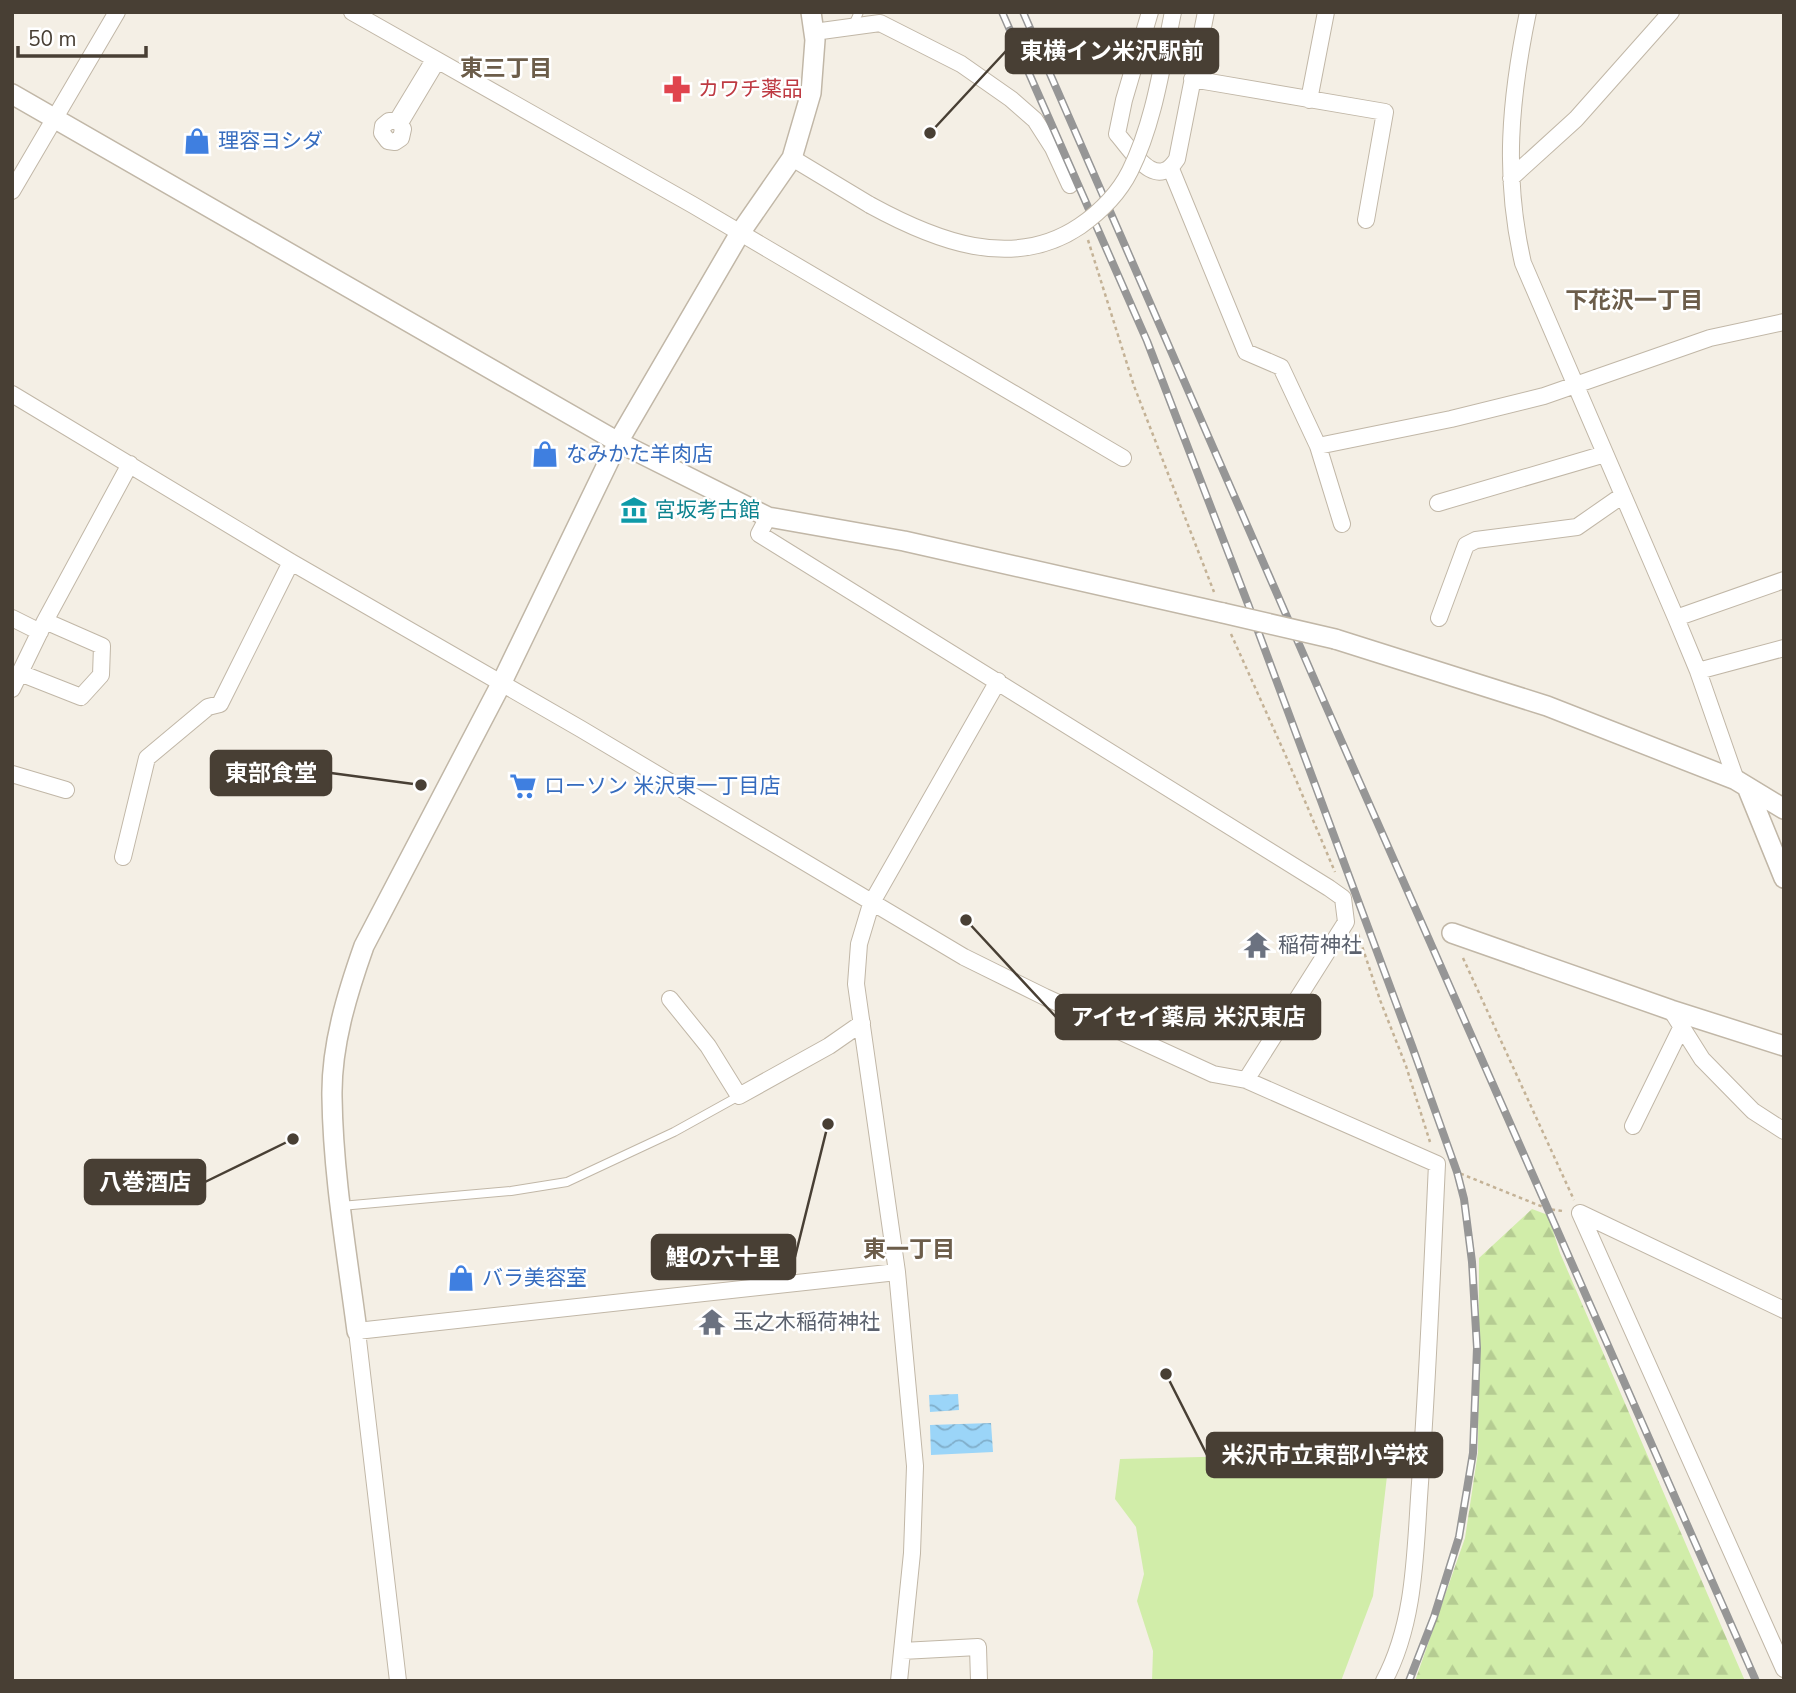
<svg xmlns="http://www.w3.org/2000/svg" width="1796" height="1693" font-family="'Nunito Sans','Noto Sans JP',sans-serif">
<style>
.forest{fill:url(#forest-firs)}
.pitch{fill:#d1eda9}
.water{fill:url(#water-waves)}
.lines{fill:none;stroke-linecap:round;stroke-linejoin:round}
.service-casing{stroke:#c1b7a7;stroke-width:10}
.minor-casing{stroke:#c1b7a7;stroke-width:18}
.tertiary-casing{stroke:#c1b7a7;stroke-width:22}
.path{stroke:#c4b296;stroke-width:2.5;stroke-dasharray:3.5 3.5;stroke-linecap:butt}
.service{stroke:#fff;stroke-width:8}
.minor{stroke:#fff;stroke-width:16}
.tertiary{stroke:#fff;stroke-width:19}
.rail-casing{stroke:#969696;stroke-width:8}
.rail{stroke:#fff;stroke-width:5;stroke-dasharray:16;stroke-linecap:butt}
.minor-bridge-casing{stroke:#c1b7a7;stroke-width:18;stroke-linecap:butt}
.tertiary-bridge-casing{stroke:#c1b7a7;stroke-width:22;stroke-linecap:butt}
.minor-bridge{stroke:#fff;stroke-width:16}
.tertiary-bridge{stroke:#fff;stroke-width:19}
.labels{text-anchor:middle;stroke-width:5;stroke-linejoin:round;paint-order:stroke}
.health-label{font-size:21px;fill:#be3a42;stroke:#fff;text-anchor:start}
.shop-label{font-size:21px;fill:#366cbe;stroke:#fff;text-anchor:start}
.culture-label{font-size:21px;fill:#0d838f;stroke:#fff;text-anchor:start}
.worship-label{font-size:21px;fill:#5b616d;stroke:#fff;text-anchor:start}
.neighbourhood-label{font-size:23px;font-weight:bold;fill:#6c5d4a;stroke:#fff}
.leader{fill:none;stroke:#483f34;stroke-width:2.5}
.callout-dot{fill:#483f34;stroke:#fff;stroke-width:2.5}
.callout{fill:#483f34;stroke:#483f34;stroke-width:2.5}
.callout-label{font-size:23px;text-anchor:middle;font-weight:bold;fill:#fff}
</style>
<defs>
<pattern id="forest-firs" width="22" height="20" patternUnits="userSpaceOnUse" patternTransform="scale(1.75)"><rect width="22" height="20" fill="#d1eda9"/><path d="M5 1l3.5 6h-7zM16 11l3.5 6h-7z" fill="#b5cc92"/></pattern>
<pattern id="water-waves" width="16" height="10" patternUnits="userSpaceOnUse" patternTransform="scale(1.75)"><rect width="16" height="10" fill="#9bd5f8"/><path d="M0 5q4-4 8 0t8 0" fill="none" stroke="#80aeca"/></pattern>
</defs>
<rect width="100%" height="100%" fill="#f4efe5"/>
<!-- forest -->
<path class="forest" d="M1532,1209L1548,1215L1560,1253L1745,1681H1415L1465,1538L1478,1452L1479,1258Z"/>
<!-- pitch -->
<path class="pitch" d="M1366,1453L1389,1459L1373,1596L1341,1681H1152L1153,1651L1137,1601L1144,1574L1136,1527L1115,1499L1120,1459Z"/>
<!-- water -->
<path class="water" d="M958,1394L959,1410L930,1412L929,1395Z
M991,1423L993,1452L931,1455L930,1425Z"/>
<g class="lines">
<defs>
<path id="service" d="M852,27L859,12
M341,1206L511,1191L567,1182L674,1132L739,1096"/>
<path id="minor" d="M352,12L693,205L1123,458
M1150,12L1124,100L1117,134C1133,152 1156,192 1177,159L1206,12
M1528,12C1510,99 1503,176 1523,263L1676,618L1698,671L1736,780
M814,32L880,23L961,64L1011,99L1035,120L1053,148L1070,185
M434,60L397,121H389L383,126L382,133L388,141L395,142L401,138L403,129L400,123L437,61
M1192,79L1385,112L1366,220
M1309,100L1326,12
M792,158L870,205
M1171,169L1246,352L1281,367L1318,446L1451,419L1544,396L1710,338L1784,322
M1511,178L1576,119L1671,12
M12,191L117,12
M12,394L291,562L581,729L964,957L1045,997L1213,1074L1246,1080L1437,1164C1432,1271 1428,1377 1420,1483C1415,1550 1416,1621 1384,1681
M1318,446L1342,524
M1438,503L1605,454
M768,517L759,534L1329,888L1343,898L1346,922L1246,1080
M12,618L40,632
M1439,618L1466,545L1476,540L1577,527L1623,495
M1676,618L1784,580
M1698,671L1784,648
M20,673L81,697L101,675L102,646L45,621
M12,689L45,621L130,464
M12,774L66,790
M123,857L147,758L208,707L220,704L291,562
M670,999L708,1046L739,1096L829,1046L862,1023
M1671,1010L1702,1059L1753,1111L1784,1131
M1633,1126L1682,1026
M1580,1213L1784,1669
M1580,1213L1784,1310
M902,1651L978,1647L979,1681
M398,1681L357,1331L897,1272
M899,1681L912,1553L915,1466L897,1272L856,984L859,944L871,904L998,681"/>
<path id="tertiary" d="M12,94L618,442L768,517L904,541L1223,613
M1335,639L1547,706L1736,780L1784,809
M1747,787L1784,878
M1452,933L1671,1010L1784,1046
M357,1331C347,1254 333,1175 332,1097C331,1046 347,994 364,946L501,684L618,442L740,233L792,158L811,93L815,40L811,12"/>
</defs>
<!-- service casing -->
<use href="#service" class="service-casing"/>
<!-- minor casing -->
<use href="#minor" class="minor-casing"/>
<!-- tertiary casing -->
<use href="#tertiary" class="tertiary-casing"/>
<!-- path -->
<path class="path" d="M1088,240L1134,386L1214,592
M1231,634L1285,754L1335,872
M1358,934L1380,1000L1406,1066L1430,1142
M1463,958L1574,1200
M1454,1171L1548,1209L1563,1211"/>
<!-- service -->
<use href="#service" class="service"/>
<!-- minor -->
<use href="#minor" class="minor"/>
<!-- tertiary -->
<use href="#tertiary" class="tertiary"/>
<defs>
<path id="rail" d="M1002,12L1147,341L1248,604L1412,1046L1457,1172L1464,1199L1472,1262L1477,1348L1473,1453L1459,1537L1434,1617L1409,1681
M1023,12L1322,697L1756,1681"/>
</defs>
<!-- rail casing -->
<use href="#rail" class="rail-casing"/>
<!-- rail -->
<use href="#rail" class="rail"/>
<defs>
<path id="minor-bridge" d="M870,205C934,240 1012,272 1080,226C1100,212 1119,193 1130,171C1154,123 1162,65 1173,12"/>
<path id="tertiary-bridge" d="M1223,613L1335,639"/>
</defs>
<!-- minor-bridge casing -->
<use href="#minor-bridge" class="minor-bridge-casing"/>
<!-- tertiary-bridge casing -->
<use href="#tertiary-bridge" class="tertiary-bridge-casing"/>
<!-- minor-bridge -->
<use href="#minor-bridge" class="minor-bridge"/>
<!-- tertiary-bridge -->
<use href="#tertiary-bridge" class="tertiary-bridge"/>
</g>
<!-- icons -->
<defs>
<symbol id="pharmacy-bare" viewBox="-9 -9 18 18"><path d="M-2-6h4v4h4v4h-4v4h-4v-4h-4v-4h4Z" fill="#e0444e" stroke="#fff" stroke-width="2.5" paint-order="stroke"/></symbol>
<symbol id="shop-bare" viewBox="-9 -9 18 18"><path d="M-5-2.5h2.3a2.7 3.5 0 0 1 5.4 0H5L5.5 6h-11ZM-1.5-2.5h3a1.5 2.3 0 0 0-3 0Z" fill="#3f7fe0" stroke="#fff" stroke-width="2.5" paint-order="stroke"/></symbol>
<symbol id="museum-bare" viewBox="-9 -9 18 18"><path d="M0-6L6-3V-2H-6V-3ZM-5-1h2V3h-2ZM-1-1h2V3h-2ZM3-1h2V3H3ZM-6 4H6V6H-6Z" fill="#0f9aa8" stroke="#fff" stroke-width="2.5" paint-order="stroke"/></symbol>
<symbol id="supermarket-bare" viewBox="-9 -9 18 18"><path d="M-6-5.5h2.5l.6 2H6L4.5 2H-2.5L-4.4-4H-6ZM-1.5 3.2a1.3 1.3 0 1 0 .1 0ZM3 3.2a1.3 1.3 0 1 0 .1 0Z" fill="#3f7fe0" stroke="#fff" stroke-width="2.5" paint-order="stroke"/></symbol>
<symbol id="temple-bare" viewBox="-9 -9 18 18"><path d="M0-6L5-2H3V0L6.5 2.5H4V6H1.5V3h-3V6H-4V2.5H-6.5L-3 0V-2H-5Z" fill="#6b7280" stroke="#fff" stroke-width="2.5" paint-order="stroke"/></symbol>
</defs>
<g fill-rule="evenodd">
<use href="#pharmacy-bare" x="658" y="70" width="38" height="38"/>
<use href="#shop-bare" x="178" y="122" width="38" height="38"/>
<use href="#shop-bare" x="526" y="435" width="38" height="38"/>
<use href="#museum-bare" x="615" y="491" width="38" height="38"/>
<use href="#supermarket-bare" x="504" y="767" width="38" height="38"/>
<use href="#temple-bare" x="1238" y="926" width="38" height="38"/>
<use href="#shop-bare" x="442" y="1259" width="38" height="38"/>
<use href="#temple-bare" x="693" y="1303" width="38" height="38"/>
</g>
<g class="labels">
<!-- health labels -->
<g class="health-label">
<text x="698" y="96">カワチ薬品</text>
</g>
<!-- shop labels -->
<g class="shop-label">
<text x="218" y="148">理容ヨシダ</text>
<text x="566" y="461">なみかた羊肉店</text>
<text x="544" y="793">ローソン 米沢東一丁目店</text>
<text x="482" y="1285">バラ美容室</text>
</g>
<!-- culture labels -->
<g class="culture-label">
<text x="655" y="517">宮坂考古館</text>
</g>
<!-- worship labels -->
<g class="worship-label">
<text x="1278" y="952">稲荷神社</text>
<text x="733" y="1329">玉之木稲荷神社</text>
</g>
<!-- neighbourhood labels -->
<g class="neighbourhood-label">
<text x="506" y="76">東三丁目</text>
<text x="1634" y="308">下花沢一丁目</text>
<text x="909" y="1257">東一丁目</text>
</g>
</g>
<!-- callouts -->
<path class="leader" d="M930 133L1006 51M421 785L331 773M966 920L1056 1017M293 1139L205 1182M828 1124L795 1257M1166 1374L1207 1455"/>
<g class="callout-dot">
<circle cx="930" cy="133" r="7"/>
<circle cx="421" cy="785" r="7"/>
<circle cx="966" cy="920" r="7"/>
<circle cx="293" cy="1139" r="7"/>
<circle cx="828" cy="1124" r="7"/>
<circle cx="1166" cy="1374" r="7"/>
</g>
<g class="callout">
<rect x="1006" y="29" width="212" height="44" rx="7"/>
<rect x="211" y="751" width="120" height="44" rx="7"/>
<rect x="1056" y="995" width="264" height="44" rx="7"/>
<rect x="85" y="1160" width="120" height="44" rx="7"/>
<rect x="652" y="1235" width="143" height="44" rx="7"/>
<rect x="1207" y="1433" width="235" height="44" rx="7"/>
</g>
<g class="callout-label">
<text x="1112" y="59">東横イン米沢駅前</text>
<text x="271" y="781">東部食堂</text>
<text x="1188" y="1025">アイセイ薬局 米沢東店</text>
<text x="145" y="1190">八巻酒店</text>
<text x="723" y="1265">鯉の六十里</text>
<text x="1325" y="1463">米沢市立東部小学校</text>
</g>
<!-- border -->
<rect width="1796" height="1693" fill="none" stroke="#483f34" stroke-width="28"/>
<!-- scale -->
<path d="M18 46v10h128v-10" fill="none" stroke="#483f34" stroke-width="3.5"/>
<text x="28" y="46" font-size="21" fill="#483f34" stroke="#ffffff" stroke-width="5" paint-order="stroke">50 m</text>
</svg>
